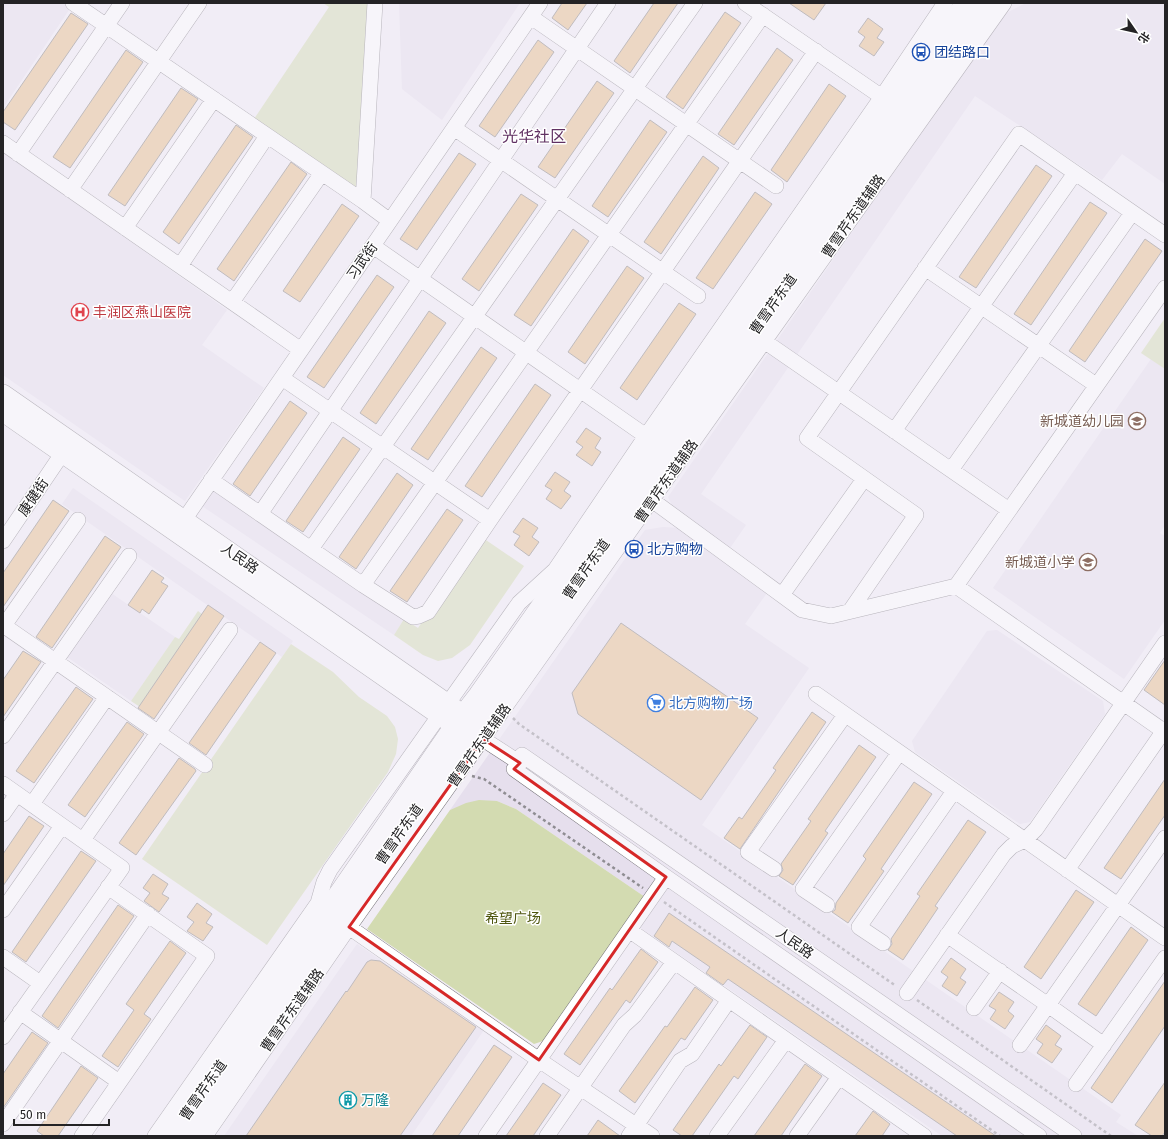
<svg xmlns="http://www.w3.org/2000/svg" width="1168" height="1139" font-family="'Fira Sans','Noto Sans SC',sans-serif">
<style>
.built{fill:#e6dfed}
.green{fill:#d3dbb1}
.building{fill:#e7bd88;stroke:#847f7a}
.lines{fill:none;stroke-linecap:round;stroke-linejoin:round}
.minor-casing{stroke:#747177;stroke-width:16}
.major-casing{stroke:#747177;stroke-width:20}
.path{stroke:#8f8d92;stroke-width:2.5;stroke-dasharray:3 3;stroke-linecap:butt}
.minor{stroke:#fff;stroke-width:15}
.major{stroke:#fff;stroke-width:19}
.marked{fill:none;stroke:#d62828;stroke-width:3;stroke-linejoin:round}
.labels{text-anchor:middle;stroke-width:3;stroke-linejoin:round;paint-order:stroke}
.transit-label{font-size:14px;fill:#164399;stroke:#fff;text-anchor:start}
.street-label{font-size:14px;fill:#242325;stroke:#fff}
.health-label{font-size:14px;fill:#be3a42;stroke:#fff;text-anchor:start}
.education-label{font-size:14px;fill:#785e54;stroke:#fff;text-anchor:end}
.shop-label{font-size:14px;fill:#366cbe;stroke:#fff;text-anchor:start}
.park-label{font-size:14px;fill:#4e560f;stroke:#fff}
.culture-label{font-size:14px;fill:#0d838f;stroke:#fff;text-anchor:start}
.quarter-label{font-size:16px;fill:#603062;stroke:#fff}
</style>
<rect width="100%" height="100%" fill="#f1edf5"/>
<!-- built -->
<path class="built" d="M3,3H66L71,7L3,108Z
M399,3H520L442,120L402,89Z
M1026,3H1165V184L1122,154L1102,180L975,96L701,494L746,525L730,548L675,511L668,497L1004,14Z
M3,151L227,310L202,345L264,388L185,501L3,375Z
M1151,359L1165,369V525L1160,533L1165,536V620L1124,679L993,588Z
M216,485L418,628L404,619L394,635L202,506Z
M73,488L293,641L282,657L62,504Z
M663,527L679,528L769,590L745,624L809,668L702,825L1121,1115L1116,1122L1138,1136H942L638,926L645,897L516,809L497,801L450,810L645,530Z
M111,593L175,637L131,701L67,657Z
M997,630L1103,701L1105,714L1030,822L1020,824L915,752L912,741L987,631Z
M357,944L484,1030L411,1136H224Z"/>
<!-- green -->
<path class="green" d="M323,3H378L368,200L254,119L329,7Z
M1165,318V369L1141,353Z
M480,536L524,566L470,645L452,658L438,661L423,655L394,635L404,619L418,628Z
M198,611L203,615L140,707L131,701L175,637L179,639Z
M291,644L333,672L359,697L387,716L395,727L398,739L396,754L388,772L267,945L142,859Z
M479,800L497,801L516,809L645,897L546,1040L534,1044L367,929L450,810L466,803Z"/>
<!-- building -->
<path class="building" d="M562,3H587L568,30L552,18Z
M654,3H678L630,73L614,61Z
M789,3H826L814,20Z
M725,12L741,23L683,109L666,97Z
M71,13L88,24L15,130L3,122V112Z
M868,18L883,29L877,38L884,42L874,56L859,46L865,37L858,32Z
M538,40L554,52L495,137L479,126Z
M777,48L793,60L734,145L718,134Z
M126,50L143,62L70,168L53,157Z
M597,81L614,93L555,178L538,167Z
M829,84L846,96L787,182L771,170Z
M181,88L198,99L125,206L108,195Z
M650,120L667,132L608,217L592,206Z
M236,125L253,137L179,244L163,232Z
M459,153L476,164L417,250L400,239Z
M703,156L719,168L661,254L644,242Z
M291,162L307,174L234,281L217,269Z
M1036,165L1052,176L976,288L959,277Z
M755,192L772,204L713,289L696,278Z
M521,194L538,205L479,291L462,279Z
M1090,202L1107,213L1031,325L1014,314Z
M342,204L359,216L300,302L283,291Z
M573,229L589,241L531,326L514,315Z
M1145,239L1162,251L1085,362L1069,351Z
M627,266L644,278L585,364L568,352Z
M377,275L394,287L324,388L307,377Z
M679,303L696,314L637,400L620,388Z
M429,311L446,323L376,424L360,413Z
M481,347L497,358L428,460L411,449Z
M535,384L551,395L482,497L465,486Z
M290,401L307,413L250,496L233,484Z
M586,428L601,438L595,448L601,452L592,466L576,455L583,447L576,442Z
M343,437L360,449L303,532L286,521Z
M555,472L570,482L564,491L571,496L561,509L546,499L552,490L545,486Z
M397,473L413,485L356,569L339,557Z
M53,500L69,511L3,607V573Z
M447,509L463,520L407,602L390,591Z
M523,518L538,528L532,537L539,542L529,556L514,545L520,536L513,532Z
M105,536L121,547L52,648L36,637Z
M152,570L164,578L161,582L168,586L149,614L142,609L140,613L128,605Z
M208,605L224,616L154,719L138,708Z
M621,623L758,718L701,800L578,714L572,693Z
M260,642L276,653L206,755L189,743Z
M23,651L41,662L3,717V680Z
M1165,660V705L1144,690Z
M76,687L93,699L34,783L16,771Z
M812,712L826,722L740,849L724,838L739,817L742,819L776,770L773,768Z
M127,722L144,734L85,817L68,805Z
M859,745L876,757L825,831L828,833L793,885L779,876L783,870L781,864L811,821L808,819Z
M179,758L195,769L196,771L136,855L119,843Z
M1165,779V815L1121,879L1104,868Z
M914,782L932,794L881,869L884,871L848,923L832,912L835,910L836,903L866,859L863,856Z
M29,816L44,826L3,886V854Z
M968,820L986,832L935,906L938,908L903,960L888,950L892,944L891,939L920,896L917,894Z
M81,851L96,861L26,962L12,952Z
M153,874L168,884L162,894L169,898L159,912L144,901L150,893L143,888Z
M1076,890L1094,902L1041,979L1024,967Z
M197,903L212,914L206,923L213,927L203,941L187,931L194,922L187,917Z
M118,905L134,916L58,1028L42,1016Z
M669,913L996,1136H957L728,979L723,985L706,973L710,967L672,941L669,947L654,936Z
M1131,927L1148,940L1096,1016L1078,1004Z
M170,941L186,953L144,1014L151,1019L118,1067L102,1056L134,1010L126,1004Z
M641,949L658,962L630,1003L626,1000L580,1065L564,1054L610,988L612,990Z
M951,958L966,969L960,978L966,982L957,996L942,986L948,977L941,972Z
M371,960L380,961L476,1027L400,1136H246L346,991L347,992L367,962Z
M1165,981V1026L1112,1103L1091,1088Z
M695,987L713,1000L685,1040L681,1038L635,1103L619,1091L665,1026L667,1027Z
M999,992L1014,1002L1008,1011L1014,1016L1005,1029L990,1019L996,1010L989,1006Z
M750,1025L767,1037L738,1079L734,1076L692,1136H682L673,1130L719,1064L721,1066Z
M1046,1025L1061,1036L1055,1045L1062,1049L1052,1063L1037,1053L1043,1044L1036,1039Z
M32,1032L48,1043L3,1108V1074Z
M494,1045L512,1057L458,1136H432Z
M805,1064L822,1076L781,1136H754Z
M81,1066L98,1078L58,1136H44L37,1131Z
M1165,1082V1132L1162,1136H1152L1135,1125Z
M543,1083L561,1095L533,1136H506Z
M873,1111L890,1124L882,1136H855Z
M598,1120L620,1136H587Z"/>
<g class="lines">
<defs>
<path id="minor" d="M73,3L363,201L390,221
M745,3L882,97
M531,17L776,186
M454,128L698,296
M3,143L301,350
M18,154L122,3
M70,190L199,3
M363,201L375,3
M125,228L214,99
M373,246L646,436
M180,266L267,136
M925,268L1096,385
M232,302L322,173
M764,341L1009,510
M282,378L490,520
M894,431L1075,173
M951,470L1132,213
M211,480L363,585L413,617L419,616L428,612L490,520L816,51
M645,495L802,610L831,616L956,586L1165,288
M260,514L608,3
M184,520L540,3
M3,541L62,454
M311,549L695,3
M363,585L763,15
M956,586L1165,732
M782,595L864,479
M850,611L916,515L807,438L1019,134L1165,235
M3,625L205,765
M3,627L78,520
M816,694L1165,938
M3,736L129,556
M483,739L520,763
M3,784L122,868L3,1037
M32,804L107,697
M3,814L17,794
M83,840L230,630
M774,869L748,852L845,715
M1067,870L1165,729
M827,905L803,889L899,753
M3,910L62,826
M349,927L539,1060L652,1136
M629,930L924,1136
M947,935L1048,1005L1104,1045
M883,943L859,927L954,791
M3,957L40,983
M907,993L1004,854L1012,846L1025,840L1036,829L1165,643
M974,1008L1000,971
M20,1012L119,1082
M1020,1045L1165,838
M1076,1084L1165,958
M3,1124L148,914
M82,1136L207,956L108,887
M155,1136L318,903L324,882L330,870L519,603L555,570L646,436L879,101L945,3
M205,1136L349,927L1004,3
M486,1136L666,877
M547,1136L624,1025L635,1015L674,962
M629,1136L680,1061L692,1054L729,1000
M717,1136L786,1040
M797,1136L839,1077
M1039,1136L666,877L514,769L520,763L522,755L1074,1136"/>
<path id="major" d="M3,394L474,722
M3,412L465,733
M171,1136L454,726L478,695L965,3
M188,1136L468,735L611,533L985,3"/>
</defs>
<!-- minor casing -->
<use href="#minor" class="minor-casing"/>
<!-- major casing -->
<use href="#major" class="major-casing"/>
<!-- path -->
<path class="path" d="M513,718L519,724L896,986
M472,776L484,779L643,888
M664,902L1000,1136
M917,1000L1111,1136"/>
<!-- minor -->
<use href="#minor" class="minor"/>
<!-- major -->
<use href="#major" class="major"/>
</g>
<!-- marked area -->
<path d="M0 0H1168V1139H0ZM483,739L520,763L514,769L666,877L539,1060L349,927Z" fill="#f1edf5" fill-opacity=".55" fill-rule="evenodd"/>
<path class="marked" d="M483,739L520,763L514,769L666,877L539,1060L349,927Z"/>
<!-- icons -->
<defs>
<symbol id="bus-ring" viewBox="-11 -11 22 22"><circle r="9.5" fill="#fff" stroke="#1a4fb4" stroke-width="1.5"/><path d="M-5-6H5V4H4V6H2V4H-2V6H-4V4H-5ZM-3.5-4V0h7V-4ZM-3.5 1.2v1.5H-2V1.2ZM2 1.2v1.5H3.5V1.2Z" fill="#1a4fb4"/></symbol>
<symbol id="hospital-ring" viewBox="-11 -11 22 22"><circle r="9.5" fill="#fff" stroke="#e0444e" stroke-width="1.5"/><path d="M-5-5h3v3.5h4V-5h3V5h-3V1.5h-4V5h-3Z" fill="#e0444e"/></symbol>
<symbol id="school-ring" viewBox="-11 -11 22 22"><circle r="9.5" fill="#fff" stroke="#8d6e63" stroke-width="1.5"/><path d="M0-5L7-2L0 1L-7-2ZM-4 1L0 2.5L4 1V4Q0 6-4 4Z" fill="#8d6e63"/></symbol>
<symbol id="supermarket-ring" viewBox="-11 -11 22 22"><circle r="9.5" fill="#fff" stroke="#3f7fe0" stroke-width="1.5"/><path d="M-6-5.5h2.5l.6 2H6L4.5 2H-2.5L-4.4-4H-6ZM-1.5 3.2a1.3 1.3 0 1 0 .1 0ZM3 3.2a1.3 1.3 0 1 0 .1 0Z" fill="#3f7fe0"/></symbol>
<symbol id="building-ring" viewBox="-11 -11 22 22"><circle r="9.5" fill="#fff" stroke="#0f9aa8" stroke-width="1.5"/><path d="M-4-6H4V6H1V3H-1V6H-4ZM-2.5-4.3h1.7v1.8h-1.7ZM.8-4.3h1.7v1.8H.8ZM-2.5-1h1.7V.8h-1.7ZM.8-1h1.7V.8H.8Z" fill="#0f9aa8"/></symbol>
</defs>
<g fill-rule="evenodd">
<use href="#bus-ring" x="911" y="42" width="20" height="20"/>
<use href="#hospital-ring" x="70" y="302" width="20" height="20"/>
<use href="#school-ring" x="1127" y="411" width="20" height="20"/>
<use href="#bus-ring" x="624" y="539" width="20" height="20"/>
<use href="#school-ring" x="1078" y="552" width="20" height="20"/>
<use href="#supermarket-ring" x="646" y="693" width="20" height="20"/>
<use href="#building-ring" x="338" y="1090" width="20" height="20"/>
</g>
<g class="labels">
<!-- transit labels -->
<g class="transit-label">
<text x="934" y="57">团结路口</text>
<text x="647" y="554">北方购物</text>
</g>
<!-- street labels -->
<g class="street-label">
<text transform="translate(853 216) rotate(-55)" y="5">曹雪芹东道辅路</text>
<text transform="translate(362 261) rotate(-55)" y="5">习武街</text>
<text transform="translate(773 304) rotate(-55)" y="5">曹雪芹东道</text>
<text transform="translate(666 481) rotate(-55)" y="5">曹雪芹东道辅路</text>
<text transform="translate(33 497) rotate(-56)" y="5">康健街</text>
<text transform="translate(240 558) rotate(35)" y="5">人民路</text>
<text transform="translate(586 569) rotate(-55)" y="5">曹雪芹东道</text>
<text transform="translate(479 745) rotate(-55)" y="5">曹雪芹东道辅路</text>
<text transform="translate(399 834) rotate(-55)" y="5">曹雪芹东道</text>
<text transform="translate(795 943) rotate(35)" y="5">人民路</text>
<text transform="translate(292 1010) rotate(-55)" y="5">曹雪芹东道辅路</text>
<text transform="translate(203 1090) rotate(-55)" y="5">曹雪芹东道</text>
</g>
<!-- health labels -->
<g class="health-label">
<text x="93" y="317">丰润区燕山医院</text>
</g>
<!-- education labels -->
<g class="education-label">
<text x="1124" y="426">新城道幼儿园</text>
<text x="1075" y="567">新城道小学</text>
</g>
<!-- shop labels -->
<g class="shop-label">
<text x="669" y="708">北方购物广场</text>
</g>
<!-- park labels -->
<g class="park-label">
<text x="513" y="923">希望广场</text>
</g>
<!-- culture labels -->
<g class="culture-label">
<text x="361" y="1105">万隆</text>
</g>
<!-- quarter labels -->
<g class="quarter-label">
<text x="534" y="142">光华社区</text>
</g>
</g>
<!-- border -->
<rect width="1168" height="1139" fill="none" stroke="#242325" stroke-width="8"/>
<!-- north arrow -->
<g transform="translate(1136 32) rotate(124)" stroke="#ffffff" stroke-width="3" paint-order="stroke">
<path d="M0-3L7 15L0 10L-7 15Z" fill="#242325"/>
<text y="-6" font-size="11" font-weight="bold" text-anchor="middle" fill="#242325">北</text>
</g>
<!-- scale -->
<path d="M14 1119v6h95v-6" fill="none" stroke="#242325" stroke-width="2"/>
<text x="20" y="1119" font-size="12" fill="#242325" stroke="#ffffff" stroke-width="3" paint-order="stroke">50 m</text>
</svg>
